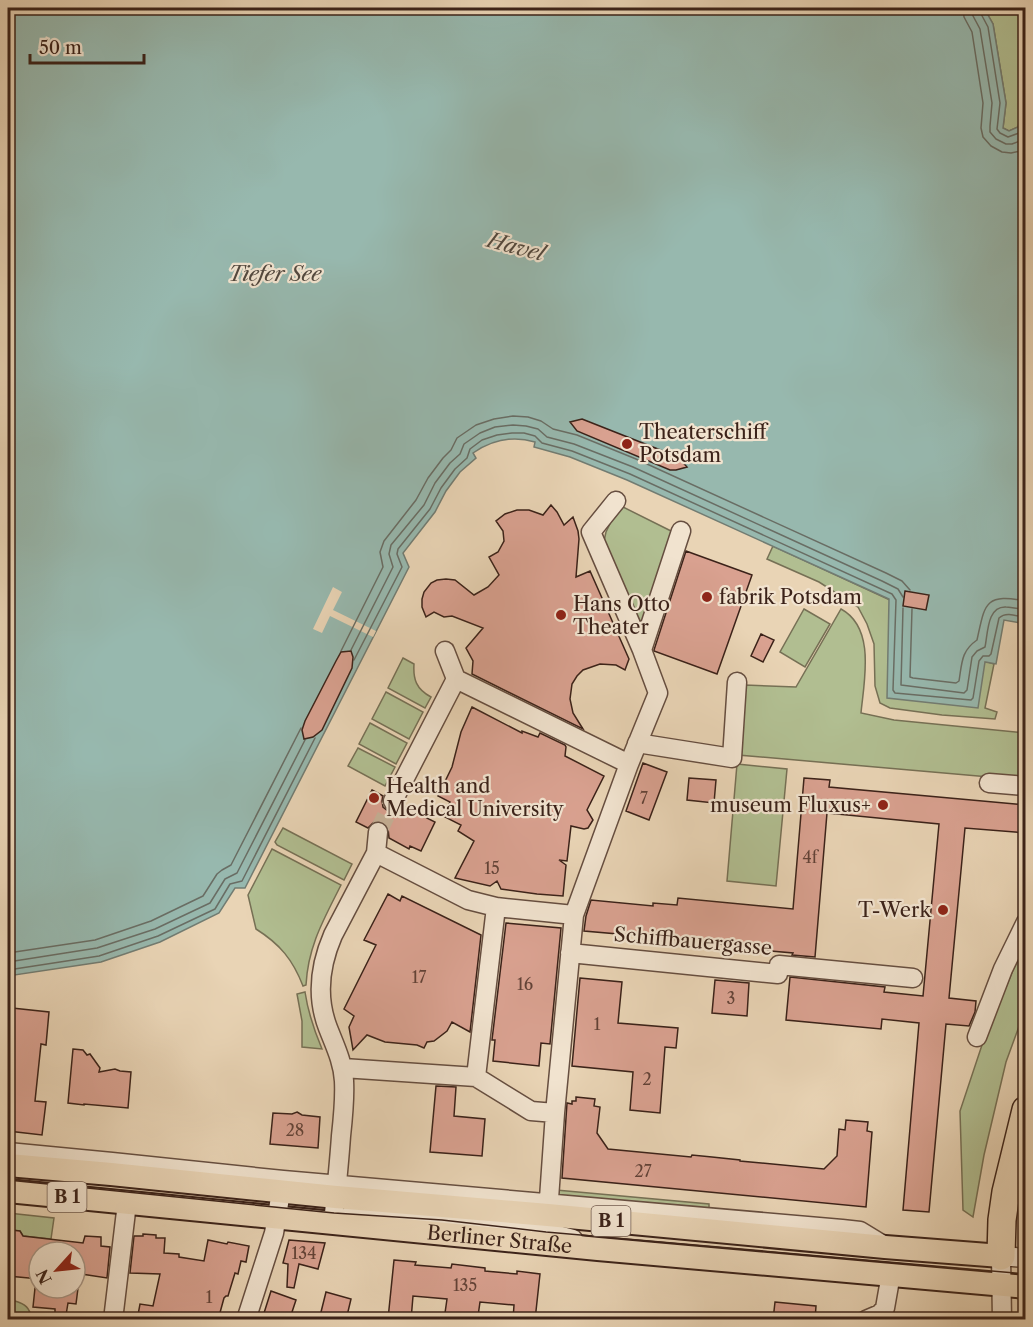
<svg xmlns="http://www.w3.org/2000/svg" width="1033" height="1327" font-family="'Libre Caslon Text',serif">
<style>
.green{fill:#b1be91;stroke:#767055;stroke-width:1.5}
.water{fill:#97b8ae;stroke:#727c72;stroke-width:1.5}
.pier{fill:#e9d4b5}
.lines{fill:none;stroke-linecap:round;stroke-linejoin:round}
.shore{stroke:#696d64;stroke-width:1.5}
.building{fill:#d9a190;stroke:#3b2219;stroke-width:1.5}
.minor-tunnel{stroke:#c6b096;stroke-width:18;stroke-dasharray:18 9;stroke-linecap:butt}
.minor-casing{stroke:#664e40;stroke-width:21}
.major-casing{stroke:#3b2219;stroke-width:26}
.highway-casing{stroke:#3b2219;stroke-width:30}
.minor{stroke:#f1e3cf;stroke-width:18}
.major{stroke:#e9d4b5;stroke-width:22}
.highway{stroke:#e9d4b5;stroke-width:27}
.tram{stroke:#3b2219;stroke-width:1.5}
.poi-dot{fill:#8f2418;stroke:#f1e3cf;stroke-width:2}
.labels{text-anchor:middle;stroke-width:4.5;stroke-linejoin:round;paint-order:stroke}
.number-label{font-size:16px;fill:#624237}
.shield{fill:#f1e3cf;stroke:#725c50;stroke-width:1.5}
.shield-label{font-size:18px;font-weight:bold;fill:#3b2219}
.poi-label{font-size:20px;fill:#3b2219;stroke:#f1e3cf;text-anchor:start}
.street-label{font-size:20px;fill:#3b2219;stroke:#f1e3cf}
.water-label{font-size:21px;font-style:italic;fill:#52483e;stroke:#f1e3cf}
</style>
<rect width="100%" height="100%" fill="#e9d4b5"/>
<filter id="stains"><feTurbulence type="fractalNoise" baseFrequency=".00333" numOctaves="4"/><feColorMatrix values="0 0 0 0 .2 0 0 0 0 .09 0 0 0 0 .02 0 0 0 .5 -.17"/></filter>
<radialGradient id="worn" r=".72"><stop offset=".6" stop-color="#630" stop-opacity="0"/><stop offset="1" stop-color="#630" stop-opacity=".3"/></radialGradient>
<!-- green -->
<path class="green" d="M984,8H1025V63L1021,89L1025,95V106L1023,107L1018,127L1009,131L1003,128L1006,103L993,24Z
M619,505L673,532L639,632L604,541L606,532Z
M773,546L890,600L985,661L994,664L985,708L997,712L995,719L942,715L890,708L880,703L875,686L874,644L867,624L858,607L819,582L767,559Z
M804,609L830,624L805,667L780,652Z
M841,609C876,628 864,681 861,713L894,720L1025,733V780L738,755L745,685L796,687Z
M403,658L414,664C413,679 416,689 431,697L425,708L388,688Z
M386,692L423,712L409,739L372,719Z
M370,723L407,743L396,764L359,744Z
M358,748L395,767L385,786L348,766Z
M737,764L787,769L776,886L727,881Z
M283,828L352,864L344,880L277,845L275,842Z
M272,849L341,885C324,919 308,946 306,985L303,986C293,960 280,944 256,929L248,895Z
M1025,941V1010L1006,1062L984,1155L973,1217L963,1210L960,1111L982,1045Z
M305,992C308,1012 314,1030 322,1049L302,1047V1021L297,994Z
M556,1190L709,1204V1211L555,1199Z
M8,1213L54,1218L51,1239L23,1236L20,1231L11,1230L8,1234Z
M15,1301C26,1304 29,1308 32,1318L29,1319H8V1302Z"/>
<!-- water -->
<path class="water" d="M8,8H984L993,24L1006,103L1003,128L1009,131L1018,127L1025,128L1026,624L1004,620L996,664L985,662L978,708L887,698L889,599L627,480L570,457L534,447L535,442C512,435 492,440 473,453L476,458L460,472L446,491L435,512L403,553L409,567L245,888H235L219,913L160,942L101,962L8,976Z"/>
<!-- pier -->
<path class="pier" d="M333,587L342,592L333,610L376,631L373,637L330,616L322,633L313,629Z"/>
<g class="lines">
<!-- shore -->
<path class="shore" d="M963,8L964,17L972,32L983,103L981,128L983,137L991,146L1002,152L1011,153L1026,150
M972,8V14L980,29L992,103L990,126V132L996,139L1006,144H1012L1020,141H1026
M979,8L980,12L988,27L1000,103L997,129L1000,133L1008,137L1019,133H1026
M903,608L901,685L964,693L967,690L972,657L977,651L985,647C988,633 987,606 1006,607C1012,607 1019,609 1026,610
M912,609L910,677L913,678L956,683L959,681C962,663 961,651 977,640C985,604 984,593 1026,601
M351,650L393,567L389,554L391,545L424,505L435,483L450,463L460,454L464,444L480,433L495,427L513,425L526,426L538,429L547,437L574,444L633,467L882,581L898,589L903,597
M341,651L383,567L380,552L384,541L416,500L428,478L443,458L451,450L457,438L476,425L494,419L513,416L528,417L541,421L553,429L577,435L636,459L886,573L902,581L910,590
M354,660L402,567L397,554L398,549L430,509L441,488L455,469L467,458L470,449L482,440L497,435L512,433H524L535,436L542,443L572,451L630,474L892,594L896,600L893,690L895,693L971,700L973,698L979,661L983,656H989L991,654L999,618C1006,611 1017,616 1026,618
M8,953L95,940L151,921L203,896L217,874L222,870L231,865L301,728
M8,962L97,948L155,929L210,903L225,879L237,873L305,740
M8,970L99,956L158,936L215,909L230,884L242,881L315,738"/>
</g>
<!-- building -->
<path class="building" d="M582,419L678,457L687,467L676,470H670L577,431L570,422Z
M551,505L557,512L564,525L573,517L578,531L579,539L576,577L590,571L629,659L625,670L616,665L600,664L583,670L577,676L572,684L570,699L573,713L583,729L472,674L473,661L466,648L483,628L452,616L444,617L434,612L426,617L422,607V599L424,592L431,583L437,580L446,579L455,580L474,595L488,587L499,575L489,557L498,552L504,541L503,531L496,521L505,514L517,510H529L543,515Z
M686,551L752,575L717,674L654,651V650Z
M905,591L929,595L926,610L903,606Z
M761,634L774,640L763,662L751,656Z
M351,651L353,657L352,668L322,730L313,737L304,739L302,730L305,721L336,661L341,652Z
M472,707L522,733V731L538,737L540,733L565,745L566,747L565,756L604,776L587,810L593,820L588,828L584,829L571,826L567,861L559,860L566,865L563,896L537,894L501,889L497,881L490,886L455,878L474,841L458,831L461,825L443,816L450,802L438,796L452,767L461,732Z
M643,763L667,772L649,820L626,811Z
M689,778L716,780L714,803L687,800Z
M804,778L830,780L829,787L1026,805V833L965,828L949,998L976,1001L975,1012L969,1026L946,1024L929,1212L903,1210L919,1023L882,1019L881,1029L786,1020L790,977L885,987L884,992L923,996L939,824L827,813L815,957L792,955L793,953L727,947L728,945L670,939V942L641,939V936L584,931L586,916L591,900L653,906V903L677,905L678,898L793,909Z
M372,790L383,796L382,801L383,807L388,811L393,812L399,811L403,806L435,822L421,851L410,846L409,849L389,838L388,828L384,823L378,821L374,822L368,828L356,822Z
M388,894L400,901L402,896L481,935L470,1032L452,1022L447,1031L434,1041L427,1042L424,1048L417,1045L385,1042L367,1035L353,1050L349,1027L354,1016L344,1009L376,945L364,940Z
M506,923L561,928L550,1044L541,1043L539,1066L493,1061L495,1040H492Z
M580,978L622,982L618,1023L678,1028L676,1048L665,1047L660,1113L630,1110L633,1072L572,1066Z
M715,980L749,983L747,1016L712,1013Z
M12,1008L49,1012L46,1045L41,1044L35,1101L46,1102L42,1135L8,1131V1073L13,1025H10Z
M73,1049L83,1050L87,1055L90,1054L100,1068L99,1072L115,1069L120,1071L131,1072L128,1108L84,1104V1105L68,1103Z
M436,1086L456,1087L454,1116L485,1119L482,1156L430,1152Z
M576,1097L595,1099L594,1106L600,1107L597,1133L608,1149L691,1157L692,1155L712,1157L740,1160V1161L824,1169L837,1156L839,1129L845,1130L846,1120L868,1122L867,1131L872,1132L866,1207L562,1178L567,1103L572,1104V1101H576Z
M297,1112L302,1115L320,1117L318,1148L270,1144L273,1113L292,1114Z
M11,1230L20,1231L23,1236L83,1243L85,1236L101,1237V1246L110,1247L107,1278L75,1273V1252H39V1279L8,1276V1234Z
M143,1234L156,1235V1238H165L164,1253L179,1254V1257L204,1261L208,1240L227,1244L228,1242L249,1246L246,1262L241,1261L238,1274L235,1273L228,1296H226L224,1298L218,1320H137L140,1304L153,1306L160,1274L130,1273L134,1236H143Z
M289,1240L325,1243L318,1269L299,1264L294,1288L287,1287L288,1264L283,1263Z
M394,1260L416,1262L415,1265L451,1268L452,1264L485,1268V1271L517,1274V1271L540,1274L535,1320H513L514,1305L480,1302L478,1316L445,1313L447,1299L413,1296L411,1320L388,1319Z
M35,1288H78L76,1304L68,1303L66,1315L55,1314V1309L33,1307Z
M271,1291L296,1300L291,1315L278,1317L264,1313Z
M326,1292L351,1299L346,1320H319Z
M775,1302L816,1306L815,1320H773Z"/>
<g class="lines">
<!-- minor-tunnel -->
<path class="minor-tunnel" d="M378,832L393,801"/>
<defs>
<path id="minor" d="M616,501L591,532L642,650L658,693L629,764
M642,650L681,531
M445,651L456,679
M456,679L629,764L574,915L555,1113L548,1213
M637,743L732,758L737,682
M989,783L1026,786
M393,801L456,679
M376,853L468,900L496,907L574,915
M570,953L778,974L779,965L913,978
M977,1037L1003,969L1026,922
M343,1068L476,1077L531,1111L555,1113
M476,1077L496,907
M8,1152L112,1162L283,1180L842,1229L860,1231L883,1245
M351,1214L442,1220L546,1232L573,1239
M333,1223C336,1194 339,1165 341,1136C343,1118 345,1099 344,1081C343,1062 335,1046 328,1028C316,997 320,965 333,935L376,853L378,832
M113,1320L127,1203
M246,1320L274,1233L281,1192
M866,1320L880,1314L885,1308L891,1274
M1002,1320L1001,1256L1026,1258"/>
<g id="major">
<path d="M8,1165L111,1174L336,1197L548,1215L885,1247L1001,1256"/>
<path id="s1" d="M8,1191L598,1249L1026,1287"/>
</g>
<path id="highway" d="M1001,1256L1002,1220L1006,1192L1026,1110"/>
</defs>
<!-- minor casing -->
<use href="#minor" class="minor-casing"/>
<!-- major casing -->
<use href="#major" class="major-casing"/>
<!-- highway casing -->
<use href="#highway" class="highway-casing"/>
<!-- minor -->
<use href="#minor" class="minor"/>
<!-- major -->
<use href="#major" class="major"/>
<!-- highway -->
<use href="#highway" class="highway"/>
<!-- tram -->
<path class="tram" d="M8,1180L334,1213L442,1220L546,1232L1026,1274"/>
</g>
<!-- markers -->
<g class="poi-dot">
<circle cx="627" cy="444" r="6"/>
<circle cx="707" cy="597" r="6"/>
<circle cx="561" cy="615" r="6"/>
<circle cx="374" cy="798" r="6"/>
<circle cx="883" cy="805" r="6"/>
<circle cx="943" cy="910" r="6"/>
</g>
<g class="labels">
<!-- number labels -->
<g class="number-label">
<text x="644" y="804">7</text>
<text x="810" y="863">4f</text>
<text x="492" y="874">15</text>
<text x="419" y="983">17</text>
<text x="525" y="990">16</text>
<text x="731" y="1004">3</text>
<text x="597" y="1030">1</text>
<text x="647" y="1085">2</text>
<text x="295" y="1136">28</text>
<text x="643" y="1177">27</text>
<text x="304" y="1259">134</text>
<text x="465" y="1291">135</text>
<text x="209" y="1303">1</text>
</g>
<!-- shield labels -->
<g class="shield">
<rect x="47.5" y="1182" width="39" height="30" rx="4.5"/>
<rect x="591.5" y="1206" width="39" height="30" rx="4.5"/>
</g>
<g class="shield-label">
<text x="67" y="1203">B 1</text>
<text x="611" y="1227">B 1</text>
</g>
<!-- poi labels -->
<g class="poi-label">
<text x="639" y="439">Theaterschiff<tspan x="639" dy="23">Potsdam</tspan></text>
<text x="719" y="604">fabrik Potsdam</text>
<text x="573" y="611">Hans Otto<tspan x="573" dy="23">Theater</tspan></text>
<text x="386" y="793">Health and<tspan x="386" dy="23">Medical University</tspan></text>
<text x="871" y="812" text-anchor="end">museum Fluxus+</text>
<text x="931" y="917" text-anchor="end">T-Werk</text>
</g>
<!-- street labels -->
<g class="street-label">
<text transform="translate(693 941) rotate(5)" y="7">Schiffbauergasse</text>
<text dy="7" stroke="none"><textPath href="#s1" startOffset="494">Berliner Straße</textPath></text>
</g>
<!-- water labels -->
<g class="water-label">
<text transform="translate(516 247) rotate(15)" y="7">Havel</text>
<text x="275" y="281">Tiefer See</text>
</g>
</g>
<!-- margin -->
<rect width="1033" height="1327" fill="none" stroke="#e9d4b5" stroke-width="30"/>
<rect x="9" y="9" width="1015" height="1309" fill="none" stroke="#3b2219" stroke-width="3"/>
<rect x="15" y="15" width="1003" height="1297" fill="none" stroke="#3b2219" stroke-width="1.5"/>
<!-- north arrow -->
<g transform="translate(57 1270) rotate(243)"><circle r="28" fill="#f1e3cf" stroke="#a89686" stroke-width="1.5"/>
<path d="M0-4.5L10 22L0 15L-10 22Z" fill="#8f2418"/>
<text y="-9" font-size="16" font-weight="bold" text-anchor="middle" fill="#3b2219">N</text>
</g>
<!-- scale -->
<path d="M30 54v9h114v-9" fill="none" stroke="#3b2219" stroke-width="3"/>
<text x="39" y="54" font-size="18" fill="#3b2219" stroke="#f1e3cf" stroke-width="4.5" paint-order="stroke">50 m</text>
<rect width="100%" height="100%" filter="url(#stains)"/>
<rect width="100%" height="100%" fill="url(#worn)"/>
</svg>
